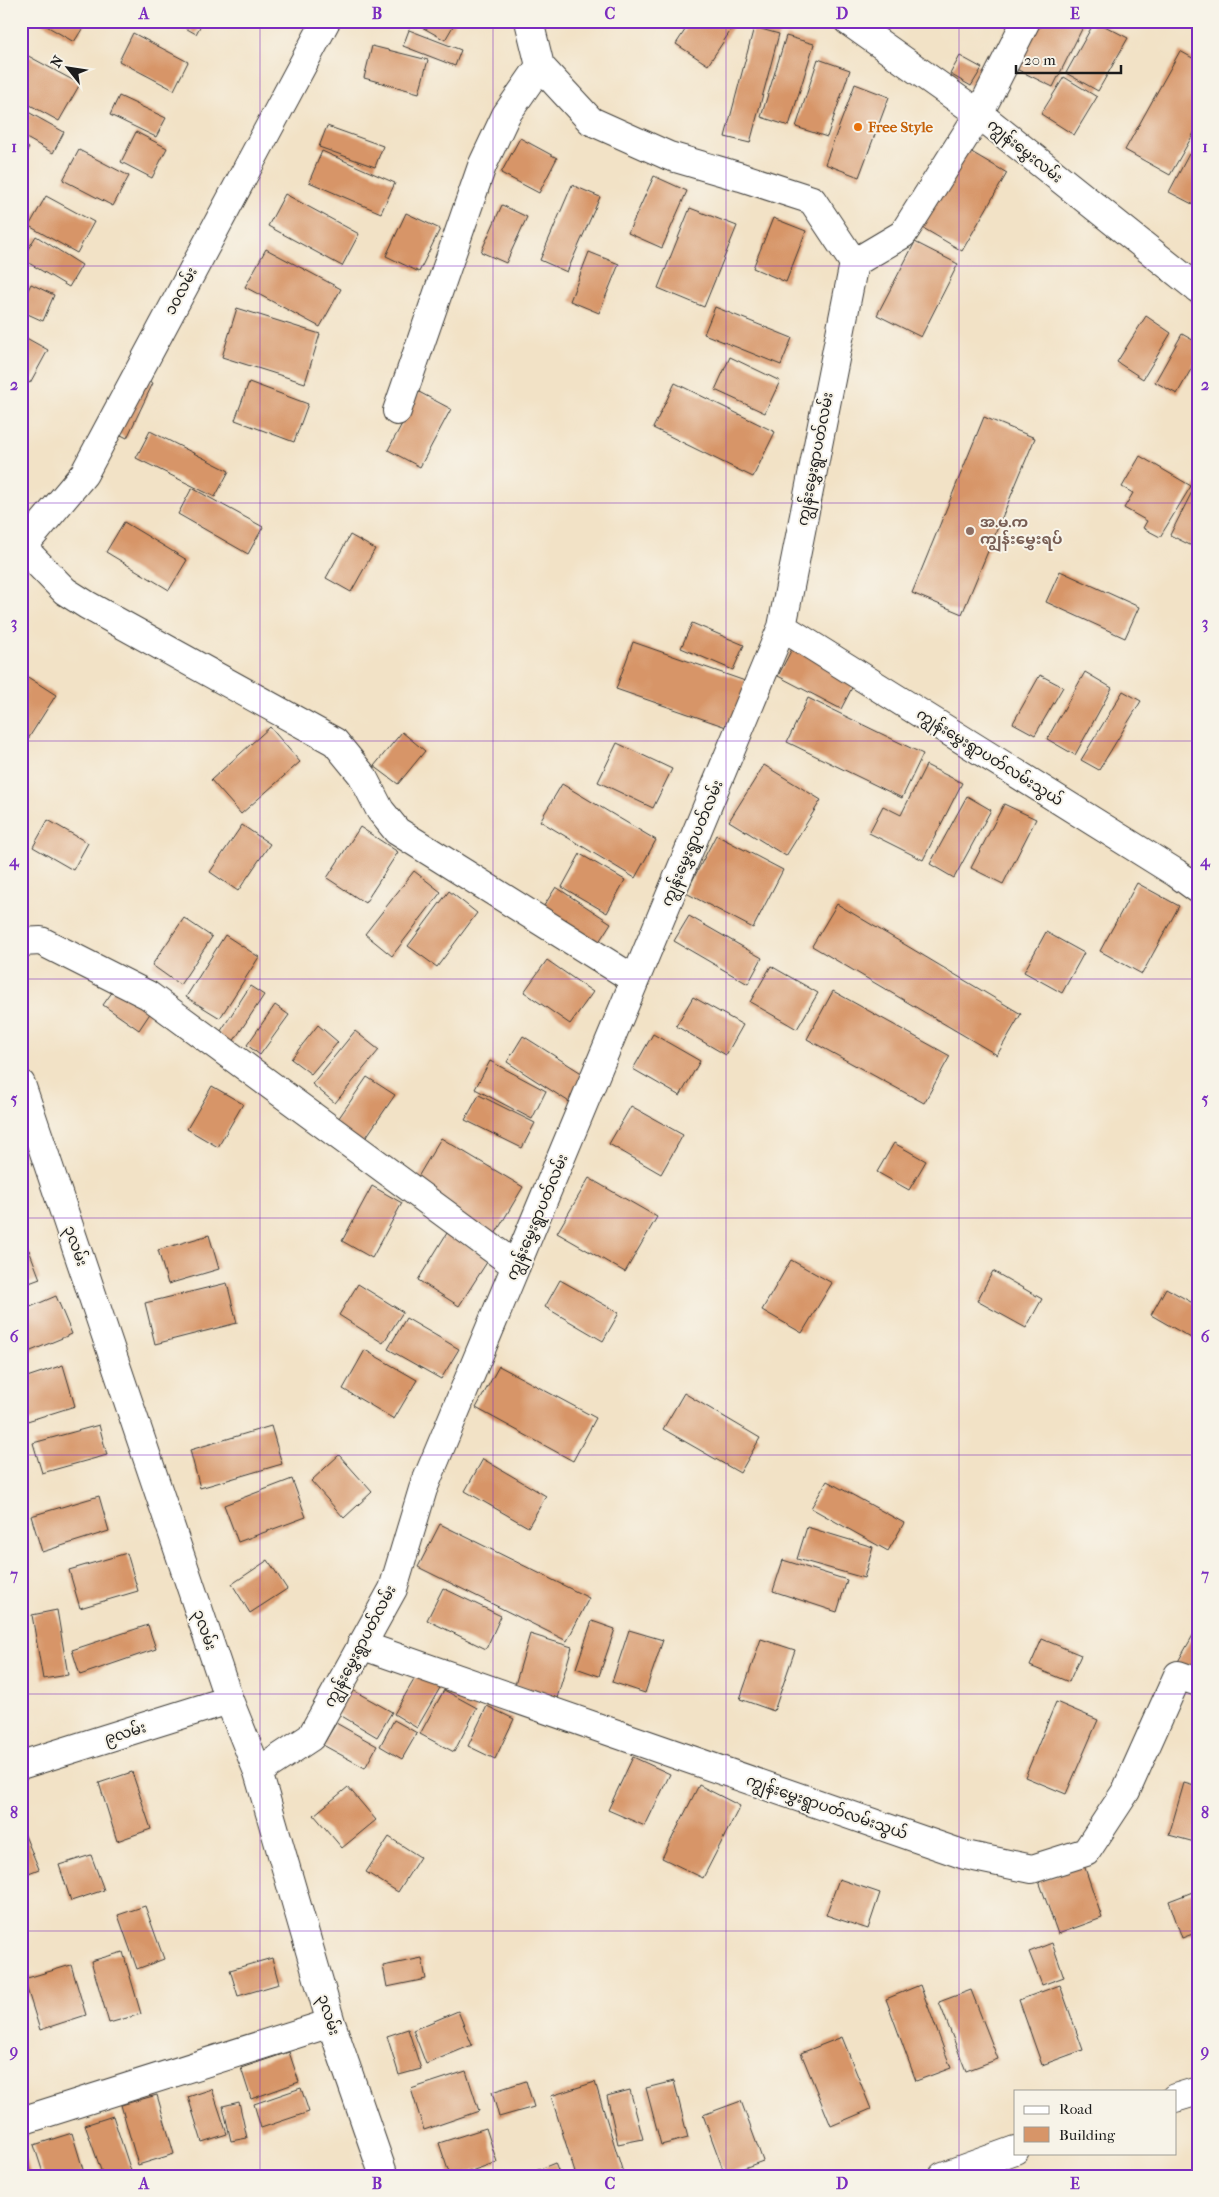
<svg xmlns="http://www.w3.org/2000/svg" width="1219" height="2197" font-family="'IM FELL French Canon','Noto Sans Myanmar',serif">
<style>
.building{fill:#d79568}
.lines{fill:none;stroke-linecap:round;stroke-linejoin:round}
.street-casing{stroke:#3c3a36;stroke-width:30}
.secondary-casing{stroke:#3c3a36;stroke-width:30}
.street{stroke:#fff;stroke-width:28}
.secondary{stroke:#fff;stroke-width:28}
.grid{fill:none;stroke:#7b2cbf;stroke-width:1;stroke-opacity:0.55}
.food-dot{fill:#e8710a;stroke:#f7f3e8;stroke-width:2}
.education-dot{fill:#8d6e63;stroke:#f7f3e8;stroke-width:2}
.labels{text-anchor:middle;stroke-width:4;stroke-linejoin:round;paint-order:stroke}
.food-label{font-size:15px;font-weight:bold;fill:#c56008;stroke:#f7f3e8;text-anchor:start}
.street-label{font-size:15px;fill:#1c1c1c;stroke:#f7f3e8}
.education-label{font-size:15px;font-weight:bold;fill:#785e54;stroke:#f7f3e8;text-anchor:start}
.neatline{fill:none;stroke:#7b2cbf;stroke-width:2}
.grid-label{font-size:16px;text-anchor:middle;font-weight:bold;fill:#7b2cbf}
</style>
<rect width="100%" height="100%" fill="#f7f3e8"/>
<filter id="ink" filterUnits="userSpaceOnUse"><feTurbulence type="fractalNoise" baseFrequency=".02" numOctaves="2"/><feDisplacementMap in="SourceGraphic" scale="10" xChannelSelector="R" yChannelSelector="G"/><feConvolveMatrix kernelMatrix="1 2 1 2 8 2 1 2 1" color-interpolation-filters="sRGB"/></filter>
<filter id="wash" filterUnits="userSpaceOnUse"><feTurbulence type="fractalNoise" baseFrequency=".0096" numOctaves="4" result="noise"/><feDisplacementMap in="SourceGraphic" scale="20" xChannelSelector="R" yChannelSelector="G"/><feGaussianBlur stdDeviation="1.12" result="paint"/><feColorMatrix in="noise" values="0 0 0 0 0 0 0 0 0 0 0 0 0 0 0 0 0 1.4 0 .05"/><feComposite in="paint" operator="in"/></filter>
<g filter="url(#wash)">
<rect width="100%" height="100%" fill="#f2e2c6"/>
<g id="blocks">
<!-- building -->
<path class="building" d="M38,21H87L74,42Z
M173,21H203L196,34Z
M411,21H456L445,40Z
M691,21H737L708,65L676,44Z
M1032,21H1086L1053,87L1010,66Z
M1095,21L1128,38L1098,91L1066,73Z
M754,27L779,34L750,143L725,137Z
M409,30L461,50L455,66L403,46Z
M133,33L188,62L174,90L119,61Z
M786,36L814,44L789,126L761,117Z
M372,46L428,60L419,93L364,78Z
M1180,51L1198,61V126L1170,175L1125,150Z
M21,52L80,84L59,121L21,100Z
M960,56L982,68L971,86L950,74Z
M818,59L850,70L827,137L796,127Z
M1064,77L1097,97L1074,135L1041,114Z
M855,84L889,97L859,177L825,164Z
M119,96L166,118L156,137L110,115Z
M21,108L64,132L53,153L21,135Z
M327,126L383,146L375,167L319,147Z
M136,132L167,148L152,178L121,162Z
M520,138L557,158L539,193L501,173Z
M21,143L29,148L21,162Z
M963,147L1007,173L962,251L918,225Z
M79,150L129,176L113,206L63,180Z
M322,151L395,183L381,213L309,182Z
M1189,154L1198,159V207L1169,192Z
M654,176L687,191L662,248L628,233Z
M572,185L600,197L567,272L540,260Z
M285,194L359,234L342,266L268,226Z
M46,196L94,222L77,253L29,226Z
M502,205L527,217L506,263L481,252Z
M690,208L737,226L704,307L658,288Z
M406,213L440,229L419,272L386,256Z
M773,218L806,231L786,282L753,268Z
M36,236L82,265L69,287L22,259Z
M915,242L958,264L921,337L877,315Z
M266,249L341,289L320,327L245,287Z
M589,252L619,264L599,313L570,301Z
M31,284L54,295L43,321L21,311V304Z
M715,307L792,338L781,365L704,334Z
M237,308L320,334L305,383L222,357Z
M1146,316L1171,333L1143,379L1117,362Z
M1182,334L1198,343V357L1177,394L1155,382Z
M21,335L48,350L30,383L21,378Z
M730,357L780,381L765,413L715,390Z
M140,377L153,383L127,438L115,432Z
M249,382L308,404L294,442L235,420Z
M675,383L775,432L753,477L653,428Z
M419,392L451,409L420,467L388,450Z
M984,417L1035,438L962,614L912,593Z
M150,431L229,471L215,497L136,458Z
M1140,456L1191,486L1160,537L1143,528L1147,521L1124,508L1133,493L1122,487Z
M1196,484L1198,485V549L1170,535Z
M192,488L263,527L248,554L178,514Z
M124,522L187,560L169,590L106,552Z
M350,535L375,549L351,592L326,578Z
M1060,571L1139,607L1125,638L1046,602Z
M692,623L744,645L733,670L681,648Z
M633,642L748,682L732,729L616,689Z
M794,645L857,678L841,709L778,676Z
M1085,672L1112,688L1075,755L1047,739Z
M23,674L56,695L21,750V677Z
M1040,675L1063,687L1035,735L1013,723Z
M1123,691L1141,701L1099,770L1081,760Z
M808,698L923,754L902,798L787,742Z
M270,727L300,762L241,814L211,780Z
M402,732L425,751L398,784L374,766Z
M617,743L672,769L653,808L598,782Z
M764,765L821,800L786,856L729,821Z
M926,765L962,783L923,860L869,833L883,806L901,815Z
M562,784L656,840L635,878L540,821Z
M967,796L991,810L954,878L930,864Z
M1004,804L1036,819L1003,884L971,868Z
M48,820L88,843L73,870L33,847Z
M242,825L270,844L238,891L210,872Z
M360,827L398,852L365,903L327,878Z
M716,835L783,870L753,928L686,893Z
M580,854L625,880L607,913L562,887Z
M414,871L441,892L392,956L365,934Z
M1137,883L1179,906L1142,974L1100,951Z
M556,887L611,923L595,948L540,912Z
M449,891L477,913L437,967L408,946Z
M837,904L1021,1014L997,1055L812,946Z
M689,916L762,958L748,984L674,941Z
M184,918L212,937L180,985L152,965Z
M1046,932L1084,953L1062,993L1024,972Z
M225,935L259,957L220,1018L186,997Z
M547,960L593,992L570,1024L524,992Z
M771,966L818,993L797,1029L750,1002Z
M118,984L153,1009L139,1030L103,1005Z
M250,986L264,995L231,1045L217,1037Z
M833,991L950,1056L924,1103L807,1039Z
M693,997L743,1025L726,1055L676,1026Z
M275,1005L289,1015L260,1055L247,1045Z
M318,1025L338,1042L311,1074L291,1059Z
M355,1031L379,1050L335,1103L312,1084Z
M653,1034L700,1061L680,1096L633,1069Z
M523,1036L591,1079L574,1105L507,1062Z
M490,1061L546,1091L532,1119L475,1089Z
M367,1077L395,1095L360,1146L332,1128Z
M212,1086L243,1104L218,1147L187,1129Z
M479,1095L535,1123L522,1148L465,1120Z
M631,1106L683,1135L661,1174L609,1144Z
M441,1138L523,1187L494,1236L412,1187Z
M894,1143L926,1161L909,1190L877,1172Z
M589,1178L657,1217L625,1272L557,1233Z
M372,1186L402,1203L372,1258L342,1241Z
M447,1233L489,1259L459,1306L418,1280Z
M209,1235L219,1269L168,1284L158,1250Z
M29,1250L40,1279L21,1286V1252Z
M791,1260L832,1283L802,1333L762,1310Z
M993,1271L1042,1299L1026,1328L977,1301Z
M560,1280L619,1313L603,1341L545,1307Z
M227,1283L237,1323L155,1344L145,1303Z
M358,1284L403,1312L383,1343L339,1315Z
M1166,1288L1198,1306V1342L1151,1315Z
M56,1296L72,1334L21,1355V1311Z
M406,1318L459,1349L441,1379L388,1349Z
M365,1350L417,1380L394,1419L343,1389Z
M63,1365L75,1406L21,1423V1379Z
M499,1366L596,1418L573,1461L476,1408Z
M684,1393L760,1438L740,1473L663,1429Z
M99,1425L107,1455L42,1473L33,1443Z
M271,1426L282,1464L200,1488L190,1450Z
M339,1455L372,1492L344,1518L311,1481Z
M483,1459L546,1496L528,1527L465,1491Z
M292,1479L306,1517L238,1542L224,1505Z
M827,1481L904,1523L888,1551L811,1508Z
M99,1496L109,1531L42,1552L31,1516Z
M440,1524L589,1598L567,1641L418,1567Z
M807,1527L873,1547L864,1578L797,1559Z
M127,1553L138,1591L80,1608L69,1570Z
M268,1560L287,1589L250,1613L232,1584Z
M783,1560L847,1580L837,1612L773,1591Z
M443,1588L501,1616L486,1649L427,1620Z
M57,1610L68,1675L43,1679L32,1615Z
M592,1621L615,1629L599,1676L576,1668Z
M148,1625L156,1649L80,1675L72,1650Z
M629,1630L663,1640L645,1693L612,1682Z
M1196,1630L1198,1631V1677L1176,1665Z
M530,1634L572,1647L557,1698L515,1685Z
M761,1639L795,1650L774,1711L740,1699Z
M1042,1639L1081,1655L1069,1682L1030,1666Z
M418,1673L441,1686L417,1728L394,1714Z
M349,1688L392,1712L377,1737L335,1712Z
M444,1690L477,1708L454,1752L420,1734Z
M1056,1702L1098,1720L1066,1794L1025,1777Z
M487,1706L514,1719L495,1759L468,1746Z
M394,1720L417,1733L402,1759L380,1746Z
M336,1723L377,1746L365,1768L323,1745Z
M633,1757L670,1774L645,1826L608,1810Z
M132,1772L151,1829L117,1841L99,1783Z
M1184,1783L1198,1787V1843L1169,1835Z
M699,1785L740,1806L703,1878L662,1858Z
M348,1787L376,1820L342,1848L314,1815Z
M21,1826L39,1869L21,1876Z
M389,1837L420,1857L398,1892L366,1872Z
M91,1855L104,1890L71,1901L59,1865Z
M1084,1865L1102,1918L1058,1934L1039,1881Z
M839,1879L880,1893L868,1929L826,1915Z
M1198,1890V1932L1182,1938L1169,1901Z
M145,1906L164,1959L137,1969L118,1915Z
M1052,1943L1064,1977L1042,1985L1029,1952Z
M123,1952L141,2014L109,2023L91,1961Z
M272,1958L279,1984L238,1996L230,1970Z
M422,1958L426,1979L387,1987L383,1966Z
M71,1965L86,2015L40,2030L24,1979Z
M920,1985L951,2068L916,2081L886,1999Z
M1060,1985L1083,2050L1042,2065L1019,2000Z
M971,1990L998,2059L966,2071L939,2002Z
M458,2011L472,2045L426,2064L413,2030Z
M408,2029L421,2069L399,2075L387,2036Z
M842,2037L871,2109L831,2126L801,2053Z
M289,2052L299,2082L251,2099L241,2068Z
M466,2071L479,2111L424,2130L411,2089Z
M526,2081L534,2107L499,2117L492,2092Z
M674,2081L688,2138L661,2145L646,2088Z
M595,2082L624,2176H576L551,2096Z
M301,2088L309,2112L261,2128L254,2104Z
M212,2089L227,2134L202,2142L188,2097Z
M630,2090L643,2139L618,2144L607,2096Z
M157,2095L174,2154L138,2165L121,2105Z
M741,2101L763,2161L725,2175L703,2115Z
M239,2102L247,2138L231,2141L223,2106Z
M113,2116L132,2174L126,2176H103L85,2125Z
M486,2128L497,2162L457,2176H450L439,2143Z
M72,2133L85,2176H44L34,2145Z
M21,2144H22L31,2176H21Z
M555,2163L560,2176H529L528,2174Z"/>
</g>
</g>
<g filter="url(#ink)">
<use href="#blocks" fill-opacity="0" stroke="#3c3a36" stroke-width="1"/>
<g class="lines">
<defs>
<path id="street" d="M854,263L903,234L979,114L1026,21
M397,411L482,166L506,115L540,66
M23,548L65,591L87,605L335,742L362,775L380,810L397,831L635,980
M21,549L84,474L326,21
M782,627L1176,873L1198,889
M21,942L41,941L148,995L516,1266
M21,1084L229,1700L258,1772L331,2023L384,2176
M361,1645L965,1855L1032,1869L1086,1852L1126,1791L1178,1675L1198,1682
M21,1765L229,1700
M258,1772L311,1737L393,1589L423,1489L782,627L854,263L812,200L741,177L669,156L591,121L540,66L529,21
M1175,2098L1198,2091
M21,2121L331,2023
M943,2176L1015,2150"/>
<path id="secondary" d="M848,21L979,114L1198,289"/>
</defs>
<!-- street casing -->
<use href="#street" class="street-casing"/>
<!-- secondary casing -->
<use href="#secondary" class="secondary-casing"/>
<!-- street -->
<use href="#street" class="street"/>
<!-- secondary -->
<use href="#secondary" class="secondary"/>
</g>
</g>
<!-- grid -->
<path class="grid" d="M260,21V2176M493,21V2176M726,21V2176M959,21V2176M21,266H1198M21,503H1198M21,741H1198M21,979H1198M21,1218H1198M21,1455H1198M21,1694H1198M21,1931H1198"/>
<!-- markers -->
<circle class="food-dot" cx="858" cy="127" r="5"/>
<circle class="education-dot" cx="970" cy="531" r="5"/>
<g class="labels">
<!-- food labels -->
<g class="food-label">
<text x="868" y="132">Free Style</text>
</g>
<!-- street labels -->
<g class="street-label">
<text transform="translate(1025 151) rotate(39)" y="5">ကျွန်းမွှေးလမ်း</text>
<text transform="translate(181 291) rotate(-62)" y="5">၁၀လမ်း</text>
<text transform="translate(815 459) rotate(-79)" y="5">ကျွန်းမွှေးရွာပတ်လမ်း</text>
<text transform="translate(990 757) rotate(32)" y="5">ကျွန်းမွှေးရွာပတ်လမ်းသွယ်</text>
<text transform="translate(692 843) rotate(-67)" y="5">ကျွန်းမွှေးရွာပတ်လမ်း</text>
<text transform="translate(537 1217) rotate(-67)" y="5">ကျွန်းမွှေးရွာပတ်လမ်း</text>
<text transform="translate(76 1246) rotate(71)" y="5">၃လမ်း</text>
<text transform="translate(205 1630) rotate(71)" y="5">၃လမ်း</text>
<text transform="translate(360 1646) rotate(-62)" y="5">ကျွန်းမွှေးရွာပတ်လမ်း</text>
<text transform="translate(125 1733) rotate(-17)" y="5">၉လမ်း</text>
<text transform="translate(827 1807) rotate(19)" y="5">ကျွန်းမွှေးရွာပတ်လမ်းသွယ်</text>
<text transform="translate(329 2015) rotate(73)" y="5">၃လမ်း</text>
</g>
<!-- education labels -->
<g class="education-label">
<text x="980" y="527">အ.မ.က<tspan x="980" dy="17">ကျွန်းမွှေးရပ်</tspan></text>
</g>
</g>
<!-- margin -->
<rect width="1219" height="2197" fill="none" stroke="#f7f3e8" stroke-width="55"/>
<!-- legend -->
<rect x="1014" y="2090" width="162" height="65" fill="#f7f3e8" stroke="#9f9d96"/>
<rect x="1024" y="2106" width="25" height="8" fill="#ffffff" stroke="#9f9d96"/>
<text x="1059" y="2114" font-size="15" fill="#1c1c1c">Road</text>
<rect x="1024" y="2127" width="25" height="15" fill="#d79568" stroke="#9f9d96"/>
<text x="1059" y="2140" font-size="15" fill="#1c1c1c">Building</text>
<!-- north arrow -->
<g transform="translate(68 68) rotate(300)" stroke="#f7f3e8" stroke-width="4" paint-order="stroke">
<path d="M0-4L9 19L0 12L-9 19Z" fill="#1c1c1c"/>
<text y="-8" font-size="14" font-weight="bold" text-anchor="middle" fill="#1c1c1c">N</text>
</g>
<!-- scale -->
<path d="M1016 65v8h105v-8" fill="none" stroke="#1c1c1c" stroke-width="2.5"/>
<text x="1024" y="65" font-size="15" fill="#1c1c1c" stroke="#f7f3e8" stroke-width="4" paint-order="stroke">20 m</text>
<rect x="28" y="28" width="1164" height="2142" class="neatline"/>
<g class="grid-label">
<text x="144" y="19">A</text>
<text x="377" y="19">B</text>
<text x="610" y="19">C</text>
<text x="842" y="19">D</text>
<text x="1075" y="19">E</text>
<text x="14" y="152">1</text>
<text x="1205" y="152">1</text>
<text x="14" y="390">2</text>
<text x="1205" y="390">2</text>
<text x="14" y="628">3</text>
<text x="1205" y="628">3</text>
<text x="14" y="866">4</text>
<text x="1205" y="866">4</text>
<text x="14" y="1104">5</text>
<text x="1205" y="1104">5</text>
<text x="14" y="1342">6</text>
<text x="1205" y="1342">6</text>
<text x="14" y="1580">7</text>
<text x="1205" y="1580">7</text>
<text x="14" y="1818">8</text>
<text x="1205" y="1818">8</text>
<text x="14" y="2056">9</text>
<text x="1205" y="2056">9</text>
<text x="144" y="2189">A</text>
<text x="377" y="2189">B</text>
<text x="610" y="2189">C</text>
<text x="842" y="2189">D</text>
<text x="1075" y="2189">E</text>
</g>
</svg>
